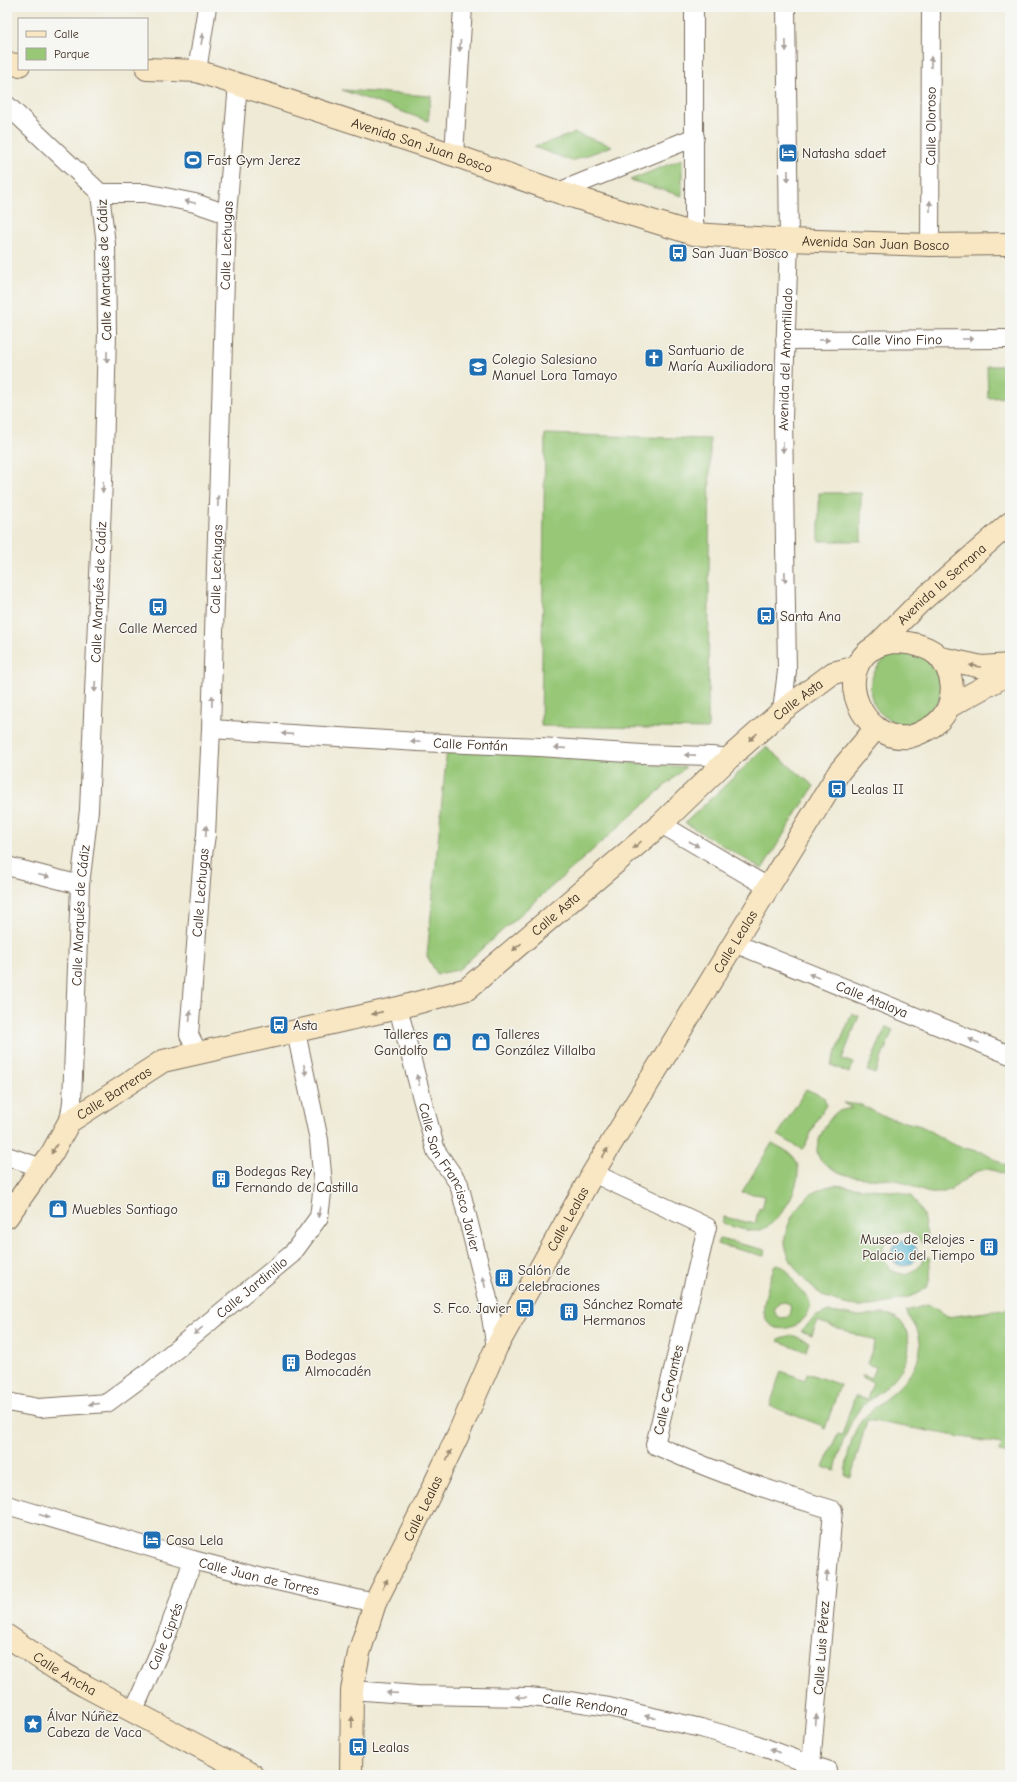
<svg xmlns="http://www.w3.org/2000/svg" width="1017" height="1782" font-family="'Comic Neue',sans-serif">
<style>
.green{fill:#97c777;stroke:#69784a;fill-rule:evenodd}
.water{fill:#55b5d3;stroke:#487078}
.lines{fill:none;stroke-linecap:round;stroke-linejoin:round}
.street-casing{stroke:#7a6d5e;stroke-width:20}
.secondary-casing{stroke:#7a6d5e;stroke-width:24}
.street{stroke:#fff;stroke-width:18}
.secondary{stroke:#f9e7c3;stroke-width:22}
.oneway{fill:#a79f9a}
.oneway2{fill:#9a8870}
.labels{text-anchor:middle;stroke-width:3;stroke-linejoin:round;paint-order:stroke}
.street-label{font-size:14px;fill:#3b2a1e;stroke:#f6f6f2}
.poi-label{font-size:14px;fill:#3b2a1e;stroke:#f6f6f2;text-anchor:start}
</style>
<rect width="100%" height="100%" fill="#f6f6f2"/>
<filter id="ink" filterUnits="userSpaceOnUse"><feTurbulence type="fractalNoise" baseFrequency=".025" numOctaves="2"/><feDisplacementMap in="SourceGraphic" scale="8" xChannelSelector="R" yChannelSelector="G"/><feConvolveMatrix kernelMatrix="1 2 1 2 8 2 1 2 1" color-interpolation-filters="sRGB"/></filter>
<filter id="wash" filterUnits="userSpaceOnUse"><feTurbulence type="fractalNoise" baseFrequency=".012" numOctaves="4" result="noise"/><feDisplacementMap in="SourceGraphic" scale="16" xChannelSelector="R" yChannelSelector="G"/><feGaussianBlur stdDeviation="0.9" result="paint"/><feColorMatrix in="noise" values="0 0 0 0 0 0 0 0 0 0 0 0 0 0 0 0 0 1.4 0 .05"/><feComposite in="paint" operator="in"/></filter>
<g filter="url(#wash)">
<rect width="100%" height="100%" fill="#eeead5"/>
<!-- green -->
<path class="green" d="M342,90L431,96L428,121Z
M575,133L612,146L572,161L534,147Z
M682,159V196L630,180Z
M987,366H1010V397L988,398Z
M545,434L710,439L708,729L541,726Z
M819,493H861V541H819Z
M895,652C902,652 910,652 917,654C920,654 924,658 927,660C941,672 944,683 939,700C936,710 931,716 922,720C883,739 843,683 895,652Z
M766,747L814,786L762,869L685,823Z
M447,749L686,767L458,970L437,974L427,956Z
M852,1013L859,1016L842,1059L853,1063L849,1073L831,1065Z
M886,1027L893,1030L875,1074L867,1071Z
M806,1089L824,1097L826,1105L816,1121L805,1147L801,1149L778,1135Z
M843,1103L862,1105L882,1116L921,1126L950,1143L960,1147L982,1152L1010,1168V1177C1003,1174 995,1170 987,1169C970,1169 958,1191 939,1193C923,1195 914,1185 899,1181C877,1176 853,1182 833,1169C828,1166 820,1161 818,1155C813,1145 828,1118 837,1112C841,1110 847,1109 852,1108Z
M772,1143C779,1147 791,1152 795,1159C808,1178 778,1231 755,1231C745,1231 732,1226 722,1224L724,1217L755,1224L759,1208L762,1209L765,1196L742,1192Z
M834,1185L900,1192L911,1196L917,1204L923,1215L928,1242L922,1243C917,1235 910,1231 901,1232C870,1235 883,1284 911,1272C918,1269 922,1265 923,1258L929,1257C930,1266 932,1276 928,1284C923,1294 912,1296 902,1299C879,1306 863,1309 840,1303C817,1298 787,1266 785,1243C784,1234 788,1226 791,1219C800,1200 814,1189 834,1185Z
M719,1239L766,1250L764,1256L717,1244Z
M778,1264C787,1267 791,1277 796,1285C800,1291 810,1296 810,1304C810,1328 768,1341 764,1312C762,1303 771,1277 774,1267ZM785,1302L790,1305L791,1313L788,1317L781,1318L776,1315L774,1310L779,1303Z
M927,1305L935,1308L947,1317L1010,1309V1454L999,1452L1001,1444L867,1420L851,1477L845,1475C847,1458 851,1434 862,1420C882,1397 923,1379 920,1341C918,1326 911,1322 906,1311Z
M826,1312C835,1312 844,1314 853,1316C865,1317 879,1312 890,1315C897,1317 902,1322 905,1328C914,1348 906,1366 892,1381C881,1393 865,1401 856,1414C845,1432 839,1452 835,1471L823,1467L838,1434L842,1435L855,1396L867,1400L873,1382L862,1377L863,1375L872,1378L876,1367L867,1364L875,1341L817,1321L812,1335L801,1331L815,1317Z
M792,1335L809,1342L806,1351L778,1341L780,1338Z
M781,1371L805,1380L807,1373L840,1385L825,1429L823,1428V1426L770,1406Z"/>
<!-- water -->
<path class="water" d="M891 1253a13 13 0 1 1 26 0a13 13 0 1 1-26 0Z"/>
</g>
<g filter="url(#ink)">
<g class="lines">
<defs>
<g id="street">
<path d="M694,7V234"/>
<path d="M197,71L207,7"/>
<path d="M7,105L100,193"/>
<path d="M454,155L463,7"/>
<path d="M558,192L695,137"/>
<path id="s1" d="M930,245L931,7"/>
<path id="s2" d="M785,340L1010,339"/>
<path id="s3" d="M782,711L787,671L783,418L789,240L786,7"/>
<path id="s4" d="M211,729L418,742L540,747L642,754L711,756L729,758"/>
<path d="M661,824L768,887"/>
<path d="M7,866L80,885"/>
<path id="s5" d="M734,943L1010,1055"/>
<path id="s6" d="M398,1008L436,1151L459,1184L488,1299L496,1348"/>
<path id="s7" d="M198,1052L189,1035L203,855L206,835L211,729L227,214L238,84"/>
<path id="s8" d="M69,1122L72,1102L80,885L89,810L104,457L107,333L106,245L100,193H145L195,203L227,214"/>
<path d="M7,1156L42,1168"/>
<path d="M593,1173L707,1227L655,1445C713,1471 772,1492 833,1510L811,1765L827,1770V1775"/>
<path id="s9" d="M7,1402L39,1408L107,1403L145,1375L292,1254L319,1217L323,1185L319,1140L296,1032"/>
<path id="s10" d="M7,1505L193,1560L263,1578L375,1603"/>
<path id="s11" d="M352,1690L417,1695L528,1697L562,1700L609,1707L701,1728L747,1741L811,1765"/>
<path id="s12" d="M133,1712L168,1632L193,1560"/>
</g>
<g id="secondary">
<path d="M7,64L19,65"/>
<path id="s13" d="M147,69L197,71L454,155L558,192L694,234L789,240L930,245L1010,244"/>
<path d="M891,642C907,642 930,645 941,659C959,682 954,715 928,729C922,732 915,736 908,737C863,742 832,674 873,648C878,645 885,644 891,642Z"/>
<path id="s14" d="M874,648L919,603L1010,523"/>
<path d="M941,658L982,667L1010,665"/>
<path d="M950,706L1010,673"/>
<path id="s15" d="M7,1217L52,1153L69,1122L163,1061L398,1008L467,989L661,824L729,758L782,711L833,673L857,667"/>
<path id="s16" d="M7,1636L59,1671L85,1686L253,1775"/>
<path id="s17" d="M351,1775L352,1690L359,1653L375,1603L425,1504L458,1435L496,1348L593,1173L839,772L876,728"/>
</g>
</defs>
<!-- street casing -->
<use href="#street" class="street-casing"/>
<!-- secondary casing -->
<use href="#secondary" class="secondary-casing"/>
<!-- street -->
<use href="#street" class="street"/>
<!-- secondary -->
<use href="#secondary" class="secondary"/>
</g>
<!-- one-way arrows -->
<defs><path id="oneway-solid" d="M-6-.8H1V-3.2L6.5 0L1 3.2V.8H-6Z"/></defs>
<g class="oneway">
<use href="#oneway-solid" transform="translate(202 39) rotate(-81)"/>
<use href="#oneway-solid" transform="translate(460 46) rotate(95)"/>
<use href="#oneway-solid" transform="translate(786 46) rotate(89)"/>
<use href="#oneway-solid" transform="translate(931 62) rotate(-90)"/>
<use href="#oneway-solid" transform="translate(788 176) rotate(89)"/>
<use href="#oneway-solid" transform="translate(190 202) rotate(-168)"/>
<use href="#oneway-solid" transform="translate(930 206) rotate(-90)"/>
<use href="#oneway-solid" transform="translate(968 339)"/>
<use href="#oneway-solid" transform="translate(824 340)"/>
<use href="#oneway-solid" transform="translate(107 357) rotate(91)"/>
<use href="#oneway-solid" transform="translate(783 447) rotate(90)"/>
<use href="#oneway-solid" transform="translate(103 487) rotate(93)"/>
<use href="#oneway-solid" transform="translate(218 501) rotate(-88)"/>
<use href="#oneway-solid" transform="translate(785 577) rotate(89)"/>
<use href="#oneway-solid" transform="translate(95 687) rotate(93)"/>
<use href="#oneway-solid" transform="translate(212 701) rotate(-88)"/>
<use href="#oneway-solid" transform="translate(287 734) rotate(-176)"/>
<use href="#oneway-solid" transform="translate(416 742) rotate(-178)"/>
<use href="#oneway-solid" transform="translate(560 748) rotate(-176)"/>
<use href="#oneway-solid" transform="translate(690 755) rotate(-179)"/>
<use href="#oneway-solid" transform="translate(206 831) rotate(-86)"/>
<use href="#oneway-solid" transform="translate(694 844) rotate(30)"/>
<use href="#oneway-solid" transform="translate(44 876) rotate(14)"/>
<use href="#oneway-solid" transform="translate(814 976) rotate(-158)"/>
<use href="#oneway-solid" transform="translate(190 1016) rotate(-86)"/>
<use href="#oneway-solid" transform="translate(974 1041) rotate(-158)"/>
<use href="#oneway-solid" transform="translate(305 1070) rotate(78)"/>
<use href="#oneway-solid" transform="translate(418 1080) rotate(-105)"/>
<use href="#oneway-solid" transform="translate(319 1212) rotate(100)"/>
<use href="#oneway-solid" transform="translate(484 1282) rotate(-104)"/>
<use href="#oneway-solid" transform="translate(198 1331) rotate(141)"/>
<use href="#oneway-solid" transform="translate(94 1404) rotate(175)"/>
<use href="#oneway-solid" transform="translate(44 1516) rotate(17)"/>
<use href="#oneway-solid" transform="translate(827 1576) rotate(-85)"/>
<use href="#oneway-solid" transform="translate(392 1693) rotate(-176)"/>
<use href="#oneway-solid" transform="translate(521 1697) rotate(-178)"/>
<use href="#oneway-solid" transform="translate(650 1717) rotate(-167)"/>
<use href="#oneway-solid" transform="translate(816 1720) rotate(-85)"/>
<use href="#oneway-solid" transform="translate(775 1751) rotate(-160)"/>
</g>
<g class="oneway2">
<use href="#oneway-solid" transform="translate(975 666) rotate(-171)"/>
<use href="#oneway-solid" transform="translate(753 737) rotate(138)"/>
<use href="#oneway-solid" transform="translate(637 845) rotate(139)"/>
<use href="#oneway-solid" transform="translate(517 947) rotate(140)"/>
<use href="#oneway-solid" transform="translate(377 1013) rotate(167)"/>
<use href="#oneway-solid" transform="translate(54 1149) rotate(120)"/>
<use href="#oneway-solid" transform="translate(605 1153) rotate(-59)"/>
<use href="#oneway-solid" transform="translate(449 1455) rotate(-64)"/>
<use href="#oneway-solid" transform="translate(385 1584) rotate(-63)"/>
<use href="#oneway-solid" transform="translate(352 1722) rotate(-89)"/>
</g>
</g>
<!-- icons -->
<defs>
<symbol id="hotel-square" viewBox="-11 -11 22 22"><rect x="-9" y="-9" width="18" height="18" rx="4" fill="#1f6fb2" stroke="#f6f6f2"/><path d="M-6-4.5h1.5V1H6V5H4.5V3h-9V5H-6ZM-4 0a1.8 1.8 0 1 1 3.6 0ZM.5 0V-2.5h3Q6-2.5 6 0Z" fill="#fff"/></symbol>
<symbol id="stadium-square" viewBox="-11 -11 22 22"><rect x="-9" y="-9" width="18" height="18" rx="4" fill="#1f6fb2" stroke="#f6f6f2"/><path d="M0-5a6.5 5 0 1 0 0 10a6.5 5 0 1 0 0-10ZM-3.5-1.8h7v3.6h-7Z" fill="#fff"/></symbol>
<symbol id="bus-square" viewBox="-11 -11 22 22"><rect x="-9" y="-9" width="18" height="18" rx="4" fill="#1f6fb2" stroke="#f6f6f2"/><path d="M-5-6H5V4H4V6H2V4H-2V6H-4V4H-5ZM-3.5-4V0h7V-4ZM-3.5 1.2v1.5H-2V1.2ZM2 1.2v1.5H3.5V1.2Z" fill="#fff"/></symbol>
<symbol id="church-square" viewBox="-11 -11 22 22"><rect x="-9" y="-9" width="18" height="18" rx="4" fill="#1f6fb2" stroke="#f6f6f2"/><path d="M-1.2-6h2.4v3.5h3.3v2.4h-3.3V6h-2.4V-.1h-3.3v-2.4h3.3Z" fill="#fff"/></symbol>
<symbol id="school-square" viewBox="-11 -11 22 22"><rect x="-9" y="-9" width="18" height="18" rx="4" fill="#1f6fb2" stroke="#f6f6f2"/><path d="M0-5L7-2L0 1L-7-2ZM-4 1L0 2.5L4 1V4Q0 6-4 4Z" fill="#fff"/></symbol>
<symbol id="shop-square" viewBox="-11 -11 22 22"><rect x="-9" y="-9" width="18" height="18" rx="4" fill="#1f6fb2" stroke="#f6f6f2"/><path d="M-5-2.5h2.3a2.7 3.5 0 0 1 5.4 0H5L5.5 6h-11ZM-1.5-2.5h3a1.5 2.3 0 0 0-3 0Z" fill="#fff"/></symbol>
<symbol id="building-square" viewBox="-11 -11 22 22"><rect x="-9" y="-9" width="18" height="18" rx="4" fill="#1f6fb2" stroke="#f6f6f2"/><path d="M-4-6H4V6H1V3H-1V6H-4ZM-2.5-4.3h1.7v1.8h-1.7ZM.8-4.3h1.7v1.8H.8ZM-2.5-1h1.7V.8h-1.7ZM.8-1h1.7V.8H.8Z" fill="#fff"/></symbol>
<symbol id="sight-square" viewBox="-11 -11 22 22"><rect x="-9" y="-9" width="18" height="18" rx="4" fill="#1f6fb2" stroke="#f6f6f2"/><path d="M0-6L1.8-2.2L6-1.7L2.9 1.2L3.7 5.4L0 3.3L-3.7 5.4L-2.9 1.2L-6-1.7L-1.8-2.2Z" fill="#fff"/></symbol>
</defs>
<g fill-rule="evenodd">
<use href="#hotel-square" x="777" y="142" width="22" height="22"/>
<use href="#stadium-square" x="182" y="149" width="22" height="22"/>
<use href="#bus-square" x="667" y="242" width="22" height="22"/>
<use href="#church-square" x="643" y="347" width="22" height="22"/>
<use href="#school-square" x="467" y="356" width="22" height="22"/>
<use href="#bus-square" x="147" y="596" width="22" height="22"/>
<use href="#bus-square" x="755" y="605" width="22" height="22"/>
<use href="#bus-square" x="826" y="778" width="22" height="22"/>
<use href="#bus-square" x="268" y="1014" width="22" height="22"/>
<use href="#shop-square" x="431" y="1031" width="22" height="22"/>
<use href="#shop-square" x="470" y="1031" width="22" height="22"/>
<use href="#building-square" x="210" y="1168" width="22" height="22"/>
<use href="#shop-square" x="47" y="1198" width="22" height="22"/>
<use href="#building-square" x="978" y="1236" width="22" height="22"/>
<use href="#building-square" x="493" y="1267" width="22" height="22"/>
<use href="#bus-square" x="514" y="1297" width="22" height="22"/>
<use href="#building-square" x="558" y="1301" width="22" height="22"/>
<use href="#building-square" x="280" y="1352" width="22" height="22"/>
<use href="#hotel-square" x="141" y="1529" width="22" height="22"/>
<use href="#sight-square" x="22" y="1713" width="22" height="22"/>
<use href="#bus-square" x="347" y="1736" width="22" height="22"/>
</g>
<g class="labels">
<!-- street labels -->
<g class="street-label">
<text dy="5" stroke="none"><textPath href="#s1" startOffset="119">Calle Oloroso</textPath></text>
<text dy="5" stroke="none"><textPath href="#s13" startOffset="287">Avenida San Juan Bosco</textPath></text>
<text dy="5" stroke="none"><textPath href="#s13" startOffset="755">Avenida San Juan Bosco</textPath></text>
<text dy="5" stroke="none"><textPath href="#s7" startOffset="810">Calle Lechugas</textPath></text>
<text transform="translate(104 270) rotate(-92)" y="5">Calle Marqués de Cádiz</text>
<text dy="5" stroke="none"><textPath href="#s2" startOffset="112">Calle Vino Fino</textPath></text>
<text dy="5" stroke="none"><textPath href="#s3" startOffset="352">Avenida del Amontillado</textPath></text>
<text dy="5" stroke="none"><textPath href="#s7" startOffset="486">Calle Lechugas</textPath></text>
<text dy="5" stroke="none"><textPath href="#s14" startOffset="93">Avenida la Serrana</textPath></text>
<text dy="5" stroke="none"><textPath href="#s8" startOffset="531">Calle Marqués de Cádiz</textPath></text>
<text dy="5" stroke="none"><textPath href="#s15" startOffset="978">Calle Asta</textPath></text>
<text dy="5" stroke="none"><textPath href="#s4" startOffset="260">Calle Fontán</textPath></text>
<text dy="5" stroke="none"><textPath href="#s7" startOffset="162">Calle Lechugas</textPath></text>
<text dy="5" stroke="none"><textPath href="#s15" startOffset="654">Calle Asta</textPath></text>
<text dy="5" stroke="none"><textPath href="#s8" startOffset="207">Calle Marqués de Cádiz</textPath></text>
<text dy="5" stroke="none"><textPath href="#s17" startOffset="929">Calle Lealas</textPath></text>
<text dy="5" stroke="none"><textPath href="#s5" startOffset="149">Calle Atalaya</textPath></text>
<text dy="5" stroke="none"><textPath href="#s15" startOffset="167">Calle Barreras</textPath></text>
<text dy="5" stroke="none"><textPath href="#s6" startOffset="178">Calle San Francisco Javier</textPath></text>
<text dy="5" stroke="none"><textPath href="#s17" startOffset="605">Calle Lealas</textPath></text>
<text dy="5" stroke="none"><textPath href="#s9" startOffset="286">Calle Jardinillo</textPath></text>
<text transform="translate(668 1390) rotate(-77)" y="5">Calle Cervantes</text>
<text dy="5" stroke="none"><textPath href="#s17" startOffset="281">Calle Lealas</textPath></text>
<text dy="5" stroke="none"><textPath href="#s10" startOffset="262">Calle Juan de Torres</textPath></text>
<text dy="5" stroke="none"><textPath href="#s12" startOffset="82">Calle Ciprés</textPath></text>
<text transform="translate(821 1648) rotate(-86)" y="5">Calle Luis Pérez</text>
<text dy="5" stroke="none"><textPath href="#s16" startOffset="69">Calle Ancha</textPath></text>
<text dy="5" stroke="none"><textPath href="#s11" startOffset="234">Calle Rendona</textPath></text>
</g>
<!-- poi labels -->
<g class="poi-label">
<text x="802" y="158">Natasha sdaet</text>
<text x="207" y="165">Fast Gym Jerez</text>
<text x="692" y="258">San Juan Bosco</text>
<text x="668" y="355">Santuario de<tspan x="668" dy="16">María Auxiliadora</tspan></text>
<text x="492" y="364">Colegio Salesiano<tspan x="492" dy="16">Manuel Lora Tamayo</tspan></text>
<text x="780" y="621">Santa Ana</text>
<text x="158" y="633" text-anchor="middle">Calle Merced</text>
<text x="851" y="794">Lealas II</text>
<text x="293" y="1030">Asta</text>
<text x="428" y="1039" text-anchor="end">Talleres<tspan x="428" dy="16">Gandolfo</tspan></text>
<text x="495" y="1039">Talleres<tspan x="495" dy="16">González Villalba</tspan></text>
<text x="235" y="1176">Bodegas Rey<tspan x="235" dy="16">Fernando de Castilla</tspan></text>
<text x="72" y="1214">Muebles Santiago</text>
<text x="975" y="1244" text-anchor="end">Museo de Relojes -<tspan x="975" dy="16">Palacio del Tiempo</tspan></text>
<text x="518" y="1275">Salón de<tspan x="518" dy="16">celebraciones</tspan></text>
<text x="583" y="1309">Sánchez Romate<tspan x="583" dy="16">Hermanos</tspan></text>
<text x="511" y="1313" text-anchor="end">S. Fco. Javier</text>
<text x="305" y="1360">Bodegas<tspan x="305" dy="16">Almocadén</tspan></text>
<text x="166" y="1545">Casa Lela</text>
<text x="47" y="1721">Álvar Núñez<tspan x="47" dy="16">Cabeza de Vaca</tspan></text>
<text x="372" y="1752">Lealas</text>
</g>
</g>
<!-- margin -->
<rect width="1017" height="1782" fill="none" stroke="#f6f6f2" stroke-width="24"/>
<!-- legend -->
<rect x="18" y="18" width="130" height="52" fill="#f6f6f2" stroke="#aba49d"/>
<rect x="26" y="31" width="20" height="6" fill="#f9e7c3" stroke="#aba49d"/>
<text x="54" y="38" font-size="12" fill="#3b2a1e">Calle</text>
<rect x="26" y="48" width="20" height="12" fill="#97c777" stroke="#aba49d"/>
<text x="54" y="58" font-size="12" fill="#3b2a1e">Parque</text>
</svg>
